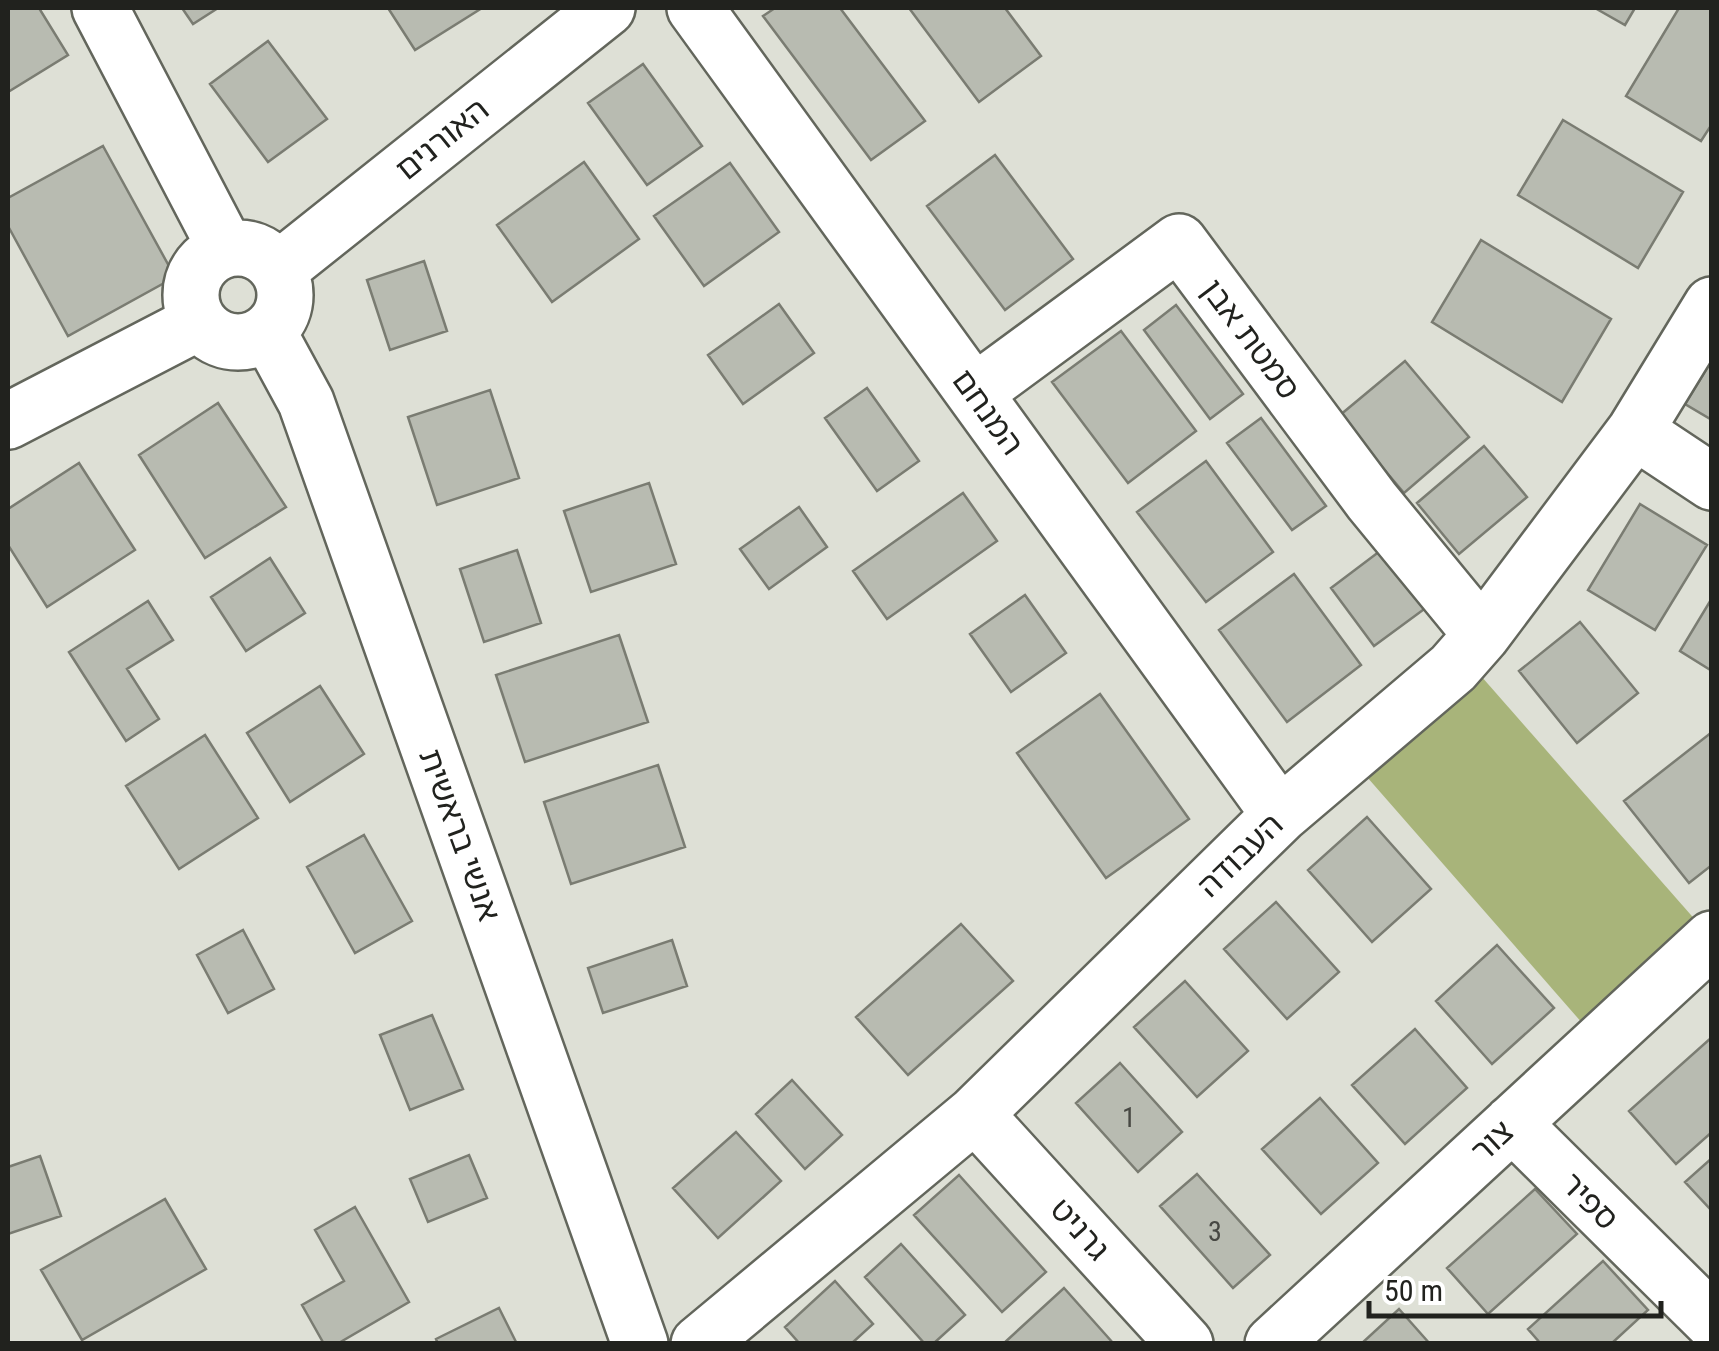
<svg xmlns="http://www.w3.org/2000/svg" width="1719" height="1351" font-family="'Roboto Condensed','Noto Sans Hebrew',sans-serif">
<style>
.green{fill:#a8b47a}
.building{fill:#b8bbb1;stroke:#7a7c72;stroke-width:2.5}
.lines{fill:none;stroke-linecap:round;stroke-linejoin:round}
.minor-casing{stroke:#63665c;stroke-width:60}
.minor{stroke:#fff;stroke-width:55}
.labels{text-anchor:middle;stroke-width:10;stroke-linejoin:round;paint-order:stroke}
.number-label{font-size:28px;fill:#474843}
.street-label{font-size:32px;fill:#21221e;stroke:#fff}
</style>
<rect width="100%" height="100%" fill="#dee0d6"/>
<!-- green -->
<path class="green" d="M1481,676L1705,931L1590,1032L1367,777Z"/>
<!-- building -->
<path class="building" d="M8,8H39L68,55L8,92Z
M182,8H218L193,24Z
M388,8H482L415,50Z
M775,8H840L925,121L871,160L763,16Z
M909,8H1005L1041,56L979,102Z
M1595,8H1635L1625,25Z
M1679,8H1712V124L1701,141L1626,96Z
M268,41L327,119L268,162L210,84Z
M643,64L702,146L647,185L588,103Z
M1563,120L1683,192L1638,268L1518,195Z
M103,146L175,277L68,336L8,226V198Z
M995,155L1073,259L1005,310L927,206Z
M584,162L639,239L552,302L497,225Z
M730,163L779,232L704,286L654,216Z
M1481,240L1611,319L1562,402L1432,322Z
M424,261L447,331L390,350L367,280Z
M779,304L814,353L743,404L708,355Z
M1176,305L1243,394L1210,419L1144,330Z
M1121,331L1196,431L1128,483L1052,382Z
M1712,360V420L1685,404Z
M1405,361L1469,437L1404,493L1339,416Z
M867,388L919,461L877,491L825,418Z
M490,390L519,478L437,505L408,417Z
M218,403L286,507L205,558L139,455Z
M1261,418L1326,506L1292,530L1227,443Z
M1484,446L1527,497L1459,554L1417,503Z
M1206,461L1273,552L1206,602L1137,512Z
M79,463L135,550L47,607L8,545V509Z
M649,483L676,564L591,592L564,511Z
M963,493L997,541L887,619L853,571Z
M1640,504L1707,545L1655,630L1588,590Z
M799,507L827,547L769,589L740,549Z
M1384,548L1427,607L1374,646L1331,588Z
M517,550L541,623L484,642L460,569Z
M270,558L305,613L246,651L211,597Z
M1294,574L1361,665L1287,722L1219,630Z
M1025,595L1066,653L1011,692L970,634Z
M1712,598V671L1680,651Z
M148,601L173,640L127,669L159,719L126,741L69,652Z
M1580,622L1638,693L1577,743L1519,671Z
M619,635L648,722L525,762L496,675Z
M320,686L364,754L290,802L247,733Z
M1100,694L1189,819L1106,878L1017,753Z
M1712,732V865L1689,883L1624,801Z
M205,735L258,818L179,869L126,786Z
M658,765L685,847L571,884L544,802Z
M1367,817L1431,889L1372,942L1308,870Z
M364,835L412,921L355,953L307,867Z
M1276,902L1339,972L1287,1019L1224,949Z
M961,924L1013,981L908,1075L856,1017Z
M243,930L274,989L228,1013L197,955Z
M672,940L687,986L603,1013L588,968Z
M1497,945L1554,1008L1492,1064L1436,1001Z
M1185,981L1248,1051L1197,1097L1134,1027Z
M432,1015L463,1089L410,1110L380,1035Z
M1415,1029L1467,1088L1405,1144L1352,1085Z
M1712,1037V1132L1676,1164L1629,1111Z
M1120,1063L1182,1132L1138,1172L1076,1103Z
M792,1080L842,1135L805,1169L756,1114Z
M1320,1098L1378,1163L1321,1214L1262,1149Z
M736,1132L781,1181L718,1238L673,1188Z
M469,1155L487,1198L428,1222L410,1179Z
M40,1156L61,1216L8,1234V1167Z
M1712,1158V1211L1685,1182Z
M1197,1174L1270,1255L1233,1288L1160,1206Z
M959,1175L1046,1272L1002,1312L914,1215Z
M1535,1189L1577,1234L1488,1314L1447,1268Z
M165,1199L206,1269L82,1340L41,1270Z
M355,1207L409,1302L337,1344H324L302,1305L344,1281L315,1230Z
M901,1244L965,1315L933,1344H925L865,1277Z
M1603,1261L1648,1310L1611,1344H1541L1528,1329Z
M835,1281L873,1324L851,1344H800L785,1327Z
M1064,1288L1113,1343L1003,1344Z
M499,1308L517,1344H438L436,1339Z
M1399,1309L1430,1344H1361Z"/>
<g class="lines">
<defs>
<path id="minor" d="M100,8L226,249
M695,8L1280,815
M191 295a47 47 0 1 1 94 0a47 47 0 1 1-94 0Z
M278,270L607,8
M268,332L306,402L640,1344
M974,393L1179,242L1372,501L1482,635
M8,421L199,322
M1635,431L1712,482
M975,1114L1185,1344
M1512,1123L1712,1321
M699,1344L975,1114L1280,815L1453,668L1482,635L1635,431L1712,305
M1273,1344L1712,939"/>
</defs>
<!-- minor casing -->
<use href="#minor" class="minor-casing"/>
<!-- minor -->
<use href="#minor" class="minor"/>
</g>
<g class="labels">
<!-- number labels -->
<g class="number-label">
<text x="1129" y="1127">1</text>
<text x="1215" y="1241">3</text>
</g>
<!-- street labels -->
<g class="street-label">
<text transform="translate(442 139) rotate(-39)" y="11">האורנים</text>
<text transform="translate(1251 339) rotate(53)" y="11">סמטת אבן</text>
<text transform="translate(988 412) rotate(54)" y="11">המנחם</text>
<text transform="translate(460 835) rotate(70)" y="11">אנשי בראשית</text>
<text transform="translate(1240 855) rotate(-44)" y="11">העבודה</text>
<text transform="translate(1492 1141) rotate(-43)" y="11">צור</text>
<text transform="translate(1590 1201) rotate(45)" y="11">ספיר</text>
<text transform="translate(1080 1229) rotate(48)" y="11">גרניט</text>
</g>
</g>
<!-- border -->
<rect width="1719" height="1351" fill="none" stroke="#21221e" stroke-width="20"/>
<!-- scale -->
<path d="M1369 1301v15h292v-15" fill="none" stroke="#21221e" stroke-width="5"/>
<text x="1384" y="1301" font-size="30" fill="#21221e" stroke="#ffffff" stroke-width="8" paint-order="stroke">50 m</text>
</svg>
